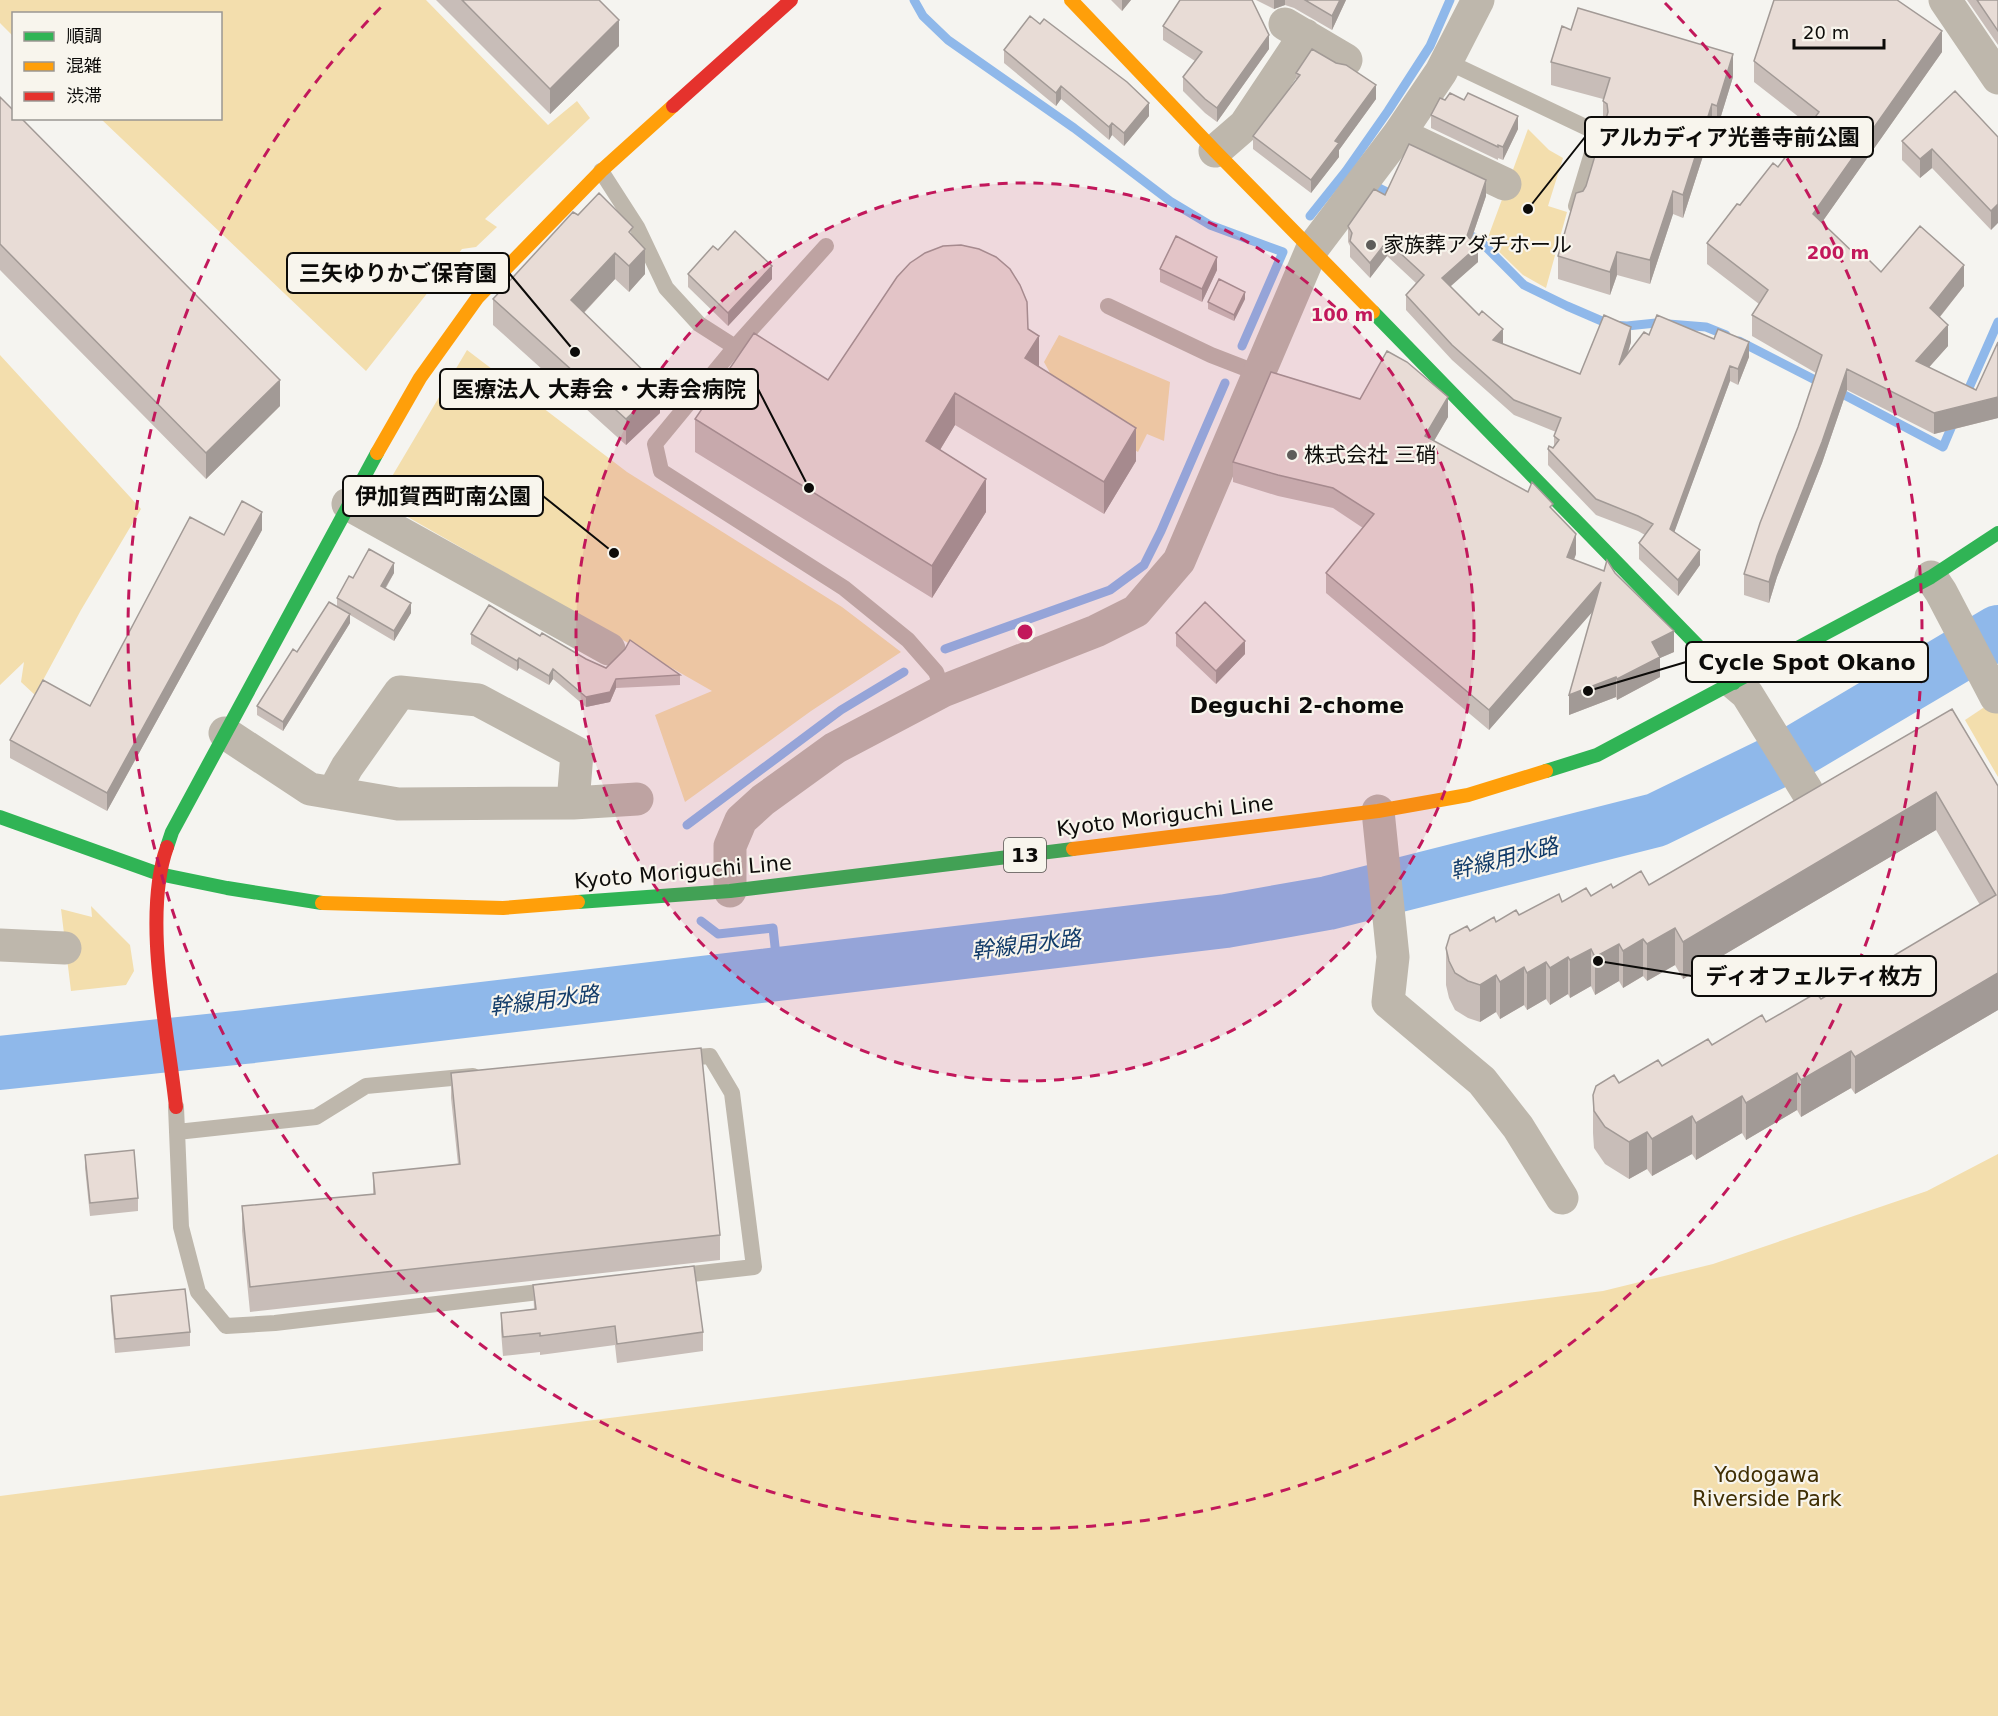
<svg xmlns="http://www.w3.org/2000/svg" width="1998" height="1716" font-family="'DejaVu Sans','Noto Sans JP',sans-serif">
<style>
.green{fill:#f3dead}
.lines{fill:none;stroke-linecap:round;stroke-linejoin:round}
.stream{stroke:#8fb8ea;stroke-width:9}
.river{stroke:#8fb8ea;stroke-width:54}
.lane{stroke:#beb7ac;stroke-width:16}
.street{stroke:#beb7ac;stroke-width:33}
.fast{stroke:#30b455;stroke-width:14}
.slow{stroke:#ff9f0a;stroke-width:14}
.jam{stroke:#e5322d;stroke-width:14}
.wall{fill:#c8bdb8}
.shaded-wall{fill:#a29a96}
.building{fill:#e8dcd6;stroke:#a29a96;stroke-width:1.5}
.ring{fill:none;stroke:#c2185b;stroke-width:3;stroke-dasharray:10 8}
.poi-dot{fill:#5e5d5a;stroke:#f8f5ed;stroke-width:2}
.labels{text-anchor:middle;stroke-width:4.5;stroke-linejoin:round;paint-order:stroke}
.shield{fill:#f8f5ed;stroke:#53514d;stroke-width:1.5}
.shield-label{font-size:20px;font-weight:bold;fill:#0c0b09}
.poi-label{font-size:21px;fill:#0c0b09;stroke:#f8f5ed;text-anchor:start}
.street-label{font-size:21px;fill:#0c0b09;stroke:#f8f5ed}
.park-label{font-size:21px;fill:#3f2e03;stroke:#f8f5ed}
.neighbourhood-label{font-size:22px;font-weight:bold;fill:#0c0b09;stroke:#f8f5ed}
.water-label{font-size:22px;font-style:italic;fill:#113b69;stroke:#f8f5ed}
.centre{fill:#c2185b;stroke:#f8f5ed;stroke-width:3}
.ring-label{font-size:18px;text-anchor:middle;font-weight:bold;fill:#c2185b;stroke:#f8f5ed;stroke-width:4.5;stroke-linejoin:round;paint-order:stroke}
.leader{fill:none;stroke:#0c0b09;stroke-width:2}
.callout-dot{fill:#0c0b09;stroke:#f8f5ed;stroke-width:2}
.callout{fill:#f8f5ed;stroke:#0c0b09;stroke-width:2}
.callout-label{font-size:22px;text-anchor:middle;font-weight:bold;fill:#0c0b09}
</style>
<rect width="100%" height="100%" fill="#f5f4f0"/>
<!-- green -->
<path class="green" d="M0,0H426L548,125L577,101L590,118L485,219L497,227L476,247L462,249L366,371L101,119L220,118V14H14L13,36L0,23Z
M1528,129L1549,150L1563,158L1548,206L1567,212L1546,288L1523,275L1487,240Z
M1059,335L1170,382L1164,441L1147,434L1138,452L1071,411L1044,362Z
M467,350L627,472L842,607L901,652L811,711L685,802L655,715L712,691L378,500Z
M0,355L141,509L81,610L35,695L21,682L24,662L0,685Z
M1998,698V777L1965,720Z
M91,906L130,945L134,971L126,985L71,991L61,909L92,917Z
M1998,1154V1716H0V1496L1603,1291L1713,1264L1927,1191Z"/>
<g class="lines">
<!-- stream -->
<path class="stream" d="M914,0L923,16L948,40L1074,128L1170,201L1210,225L1283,252L1242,346
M1369,183L1397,197
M1310,216L1346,171L1388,111L1430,46L1450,0
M1462,231L1479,240L1524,285L1567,306L1611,325L1627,326L1656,323L1706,327L1726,335
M1739,341L1823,384
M1835,390L1943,447L1954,421
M1965,397L1998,322
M945,649L1110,590L1144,565L1161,531L1225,383
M687,825L841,710L904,672
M701,921L718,934L773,928L778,974"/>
<!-- river -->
<path class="river" d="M0,1063L245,1037L1226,921L1328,903L1656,820L1794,753L1998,632"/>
<!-- lane -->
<path class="lane" d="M1446,61L1598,133L1576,206
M601,171L637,227L666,288L699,324L735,347
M826,246L735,347L655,444L661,471L844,588L908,640L936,672L943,691
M1108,306L1211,355L1260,374
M176,1107L181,1227L198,1292L226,1326L275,1323L556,1290
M177,1132L316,1117L366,1086L473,1076
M674,1276L754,1267L732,1093L710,1056L681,1058"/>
<!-- street -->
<path class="street" d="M1945,0L1998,78
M1285,24L1346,60
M1399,134L1505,184
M1215,151L1245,125L1305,35
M348,504L609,649
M1931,577L1941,592L1996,697
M1734,683L1747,694L1807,791
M225,733L310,789L398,804L573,803L637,799
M333,793L347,767L400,692L478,700L577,753L573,803
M1378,811L1393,957L1388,1002L1482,1081L1518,1127L1562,1198
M730,891V846L741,820L763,800L835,748L943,691L1096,631L1136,611L1179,561L1312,249L1399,134L1441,72L1478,0
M0,945L65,948"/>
<!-- fast -->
<path class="fast" d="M1373,312L1734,683
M1546,771L1597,755L1931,577L1998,533
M0,817L159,874L227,888L322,903
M167,847L172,832L377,453
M578,902L730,891L1073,849"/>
<!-- slow -->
<path class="slow" d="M1071,0L1215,151L1373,312
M377,453L420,378L478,297L601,171L673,106
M1073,849L1378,811L1468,795L1546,771
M322,903L503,908L578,902"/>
<!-- jam -->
<path class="jam" d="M673,106L791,0
M167,847C142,917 168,1032 176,1107"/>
</g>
<!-- wall -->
<path class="wall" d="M436,0H599L619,46L550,114Z
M1111,0H1131L1122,11Z
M1256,0H1346L1332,30L1294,8L1285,5L1274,9Z
M1967,0H1998V45Z
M1163,26L1269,49L1217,122L1205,113L1183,91V77L1195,61L1163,40Z
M1571,30L1733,77L1717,129L1712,128L1683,218L1673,214L1650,284L1617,275L1610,295L1558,279V256L1583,191L1586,186L1604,125L1603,124V99L1551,85V62Z
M1004,50L1149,116L1124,146L1112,135L1109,140L1061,99L1056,106L1004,63Z
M1942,52L1822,222L1860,259L1881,272L1964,286L1940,317L1948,346L1929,367L1998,418L1934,434L1847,390L1822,463L1777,577L1769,603L1744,595V574L1798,427L1816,373L1752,336V315L1759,304L1707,264V243L1740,205L1778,167L1809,125L1754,82V61Z
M1296,73L1376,99L1339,150V157L1311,193L1253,149V136L1296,81Z
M0,97L280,406L206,479L0,270Z
M1431,115L1518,129L1503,160L1498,158V160L1431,128Z
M1998,137L1991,230L1932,168L1920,178L1902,160V141Z
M1385,195L1486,196L1471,240L1478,262L1450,286L1503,344L1580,374L1631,342L1628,353L1649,335L1749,357L1738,385L1730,381L1674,532L1700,565L1678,596L1639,559V543L1645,535L1638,531L1596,515L1548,465V449L1553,448L1554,447V436L1556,432L1514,415L1452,360L1406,310V295L1416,283L1387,256L1370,278L1350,257V246L1348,242V226Z
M578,215L633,236L645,274L629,292L615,279L584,313L660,413L626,445L493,325V299Z
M718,250L772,279L728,326L688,287V274Z
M1160,269L1217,270L1202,302L1160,282Z
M1245,299L1234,321L1208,309V302Z
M1028,329L1039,366L1136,461L1104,514L955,425L940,450L986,512L932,598L695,452V419L828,380Z
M1360,399L1448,417L1434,441L1553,511L1576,554L1574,560L1604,571L1615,573L1674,652L1660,658V677L1617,700L1616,697L1569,715L1592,612L1489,730L1326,593V573L1363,528L1333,508L1278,496L1233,482V462Z
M262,530L107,811L10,758V740L90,706L224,535Z
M394,573L386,588L411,613L394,641L350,615V623L283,731L257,715V706L337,606V598L353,578Z
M1176,633L1245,654L1216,684L1176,646Z
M471,634L586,659L606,668L680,675V685L616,688L610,702L586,707L553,679L549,685L519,668L517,671L471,644Z
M1952,709L1998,786V1010L1855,1094L1851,1088L1801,1117L1797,1110L1746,1140L1742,1133L1696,1160L1692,1154L1652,1176L1647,1169L1629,1179L1605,1164L1594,1148L1593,1133V1095L1619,1083L1662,1066L1821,999L1980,905L1936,830L1683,979L1675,965L1647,981L1643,976L1623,988L1619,981L1595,995L1591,986L1570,998L1568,994L1550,1005L1546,999L1527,1010L1524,1005L1500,1019L1496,1012L1480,1022L1468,1018L1455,1010L1449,998L1446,985V948L1470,931L1562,902L1591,896L1613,888L1649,885Z
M451,1073L720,1235V1260L250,1312L242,1231V1206L373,1194V1173L458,1164L451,1098Z
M85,1155L138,1198V1211L90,1216L85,1168Z
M533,1285L703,1332V1351L617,1363L615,1345L540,1355V1352L503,1356L501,1331V1313L534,1309Z
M111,1296L190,1332V1346L115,1353L111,1310Z"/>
<!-- shaded-wall -->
<path class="shaded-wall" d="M1122,0H1131L1122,11Z
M1274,0H1285V5L1274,9Z
M1340,0H1346L1332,30V16Z
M619,20V46L550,114V89Z
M1942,31V52L1813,235V214Z
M1269,35V49L1217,122V108Z
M1733,54V77L1717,129V106Z
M1376,85V99L1339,150V157L1311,193V180L1335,141Z
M1061,86V99L1056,106V93Z
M1149,103V116L1124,146V133Z
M1712,104V128L1683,218V195Z
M1518,116V129L1503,160V147Z
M1112,123V135L1109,140V127Z
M1932,149V168L1920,178V159Z
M1486,180V196L1467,252V236Z
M1673,191V214L1650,284V260Z
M1998,204V223L1991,230V211Z
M1387,241V256L1370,278V263Z
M1478,246V262L1442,294V278Z
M645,249V274L629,292V266Z
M1617,252V275L1610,295V272Z
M615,253V279L571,326V300Z
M1217,257V270L1202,302V289Z
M1964,265V286L1930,329V308Z
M772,266V279L728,326V313Z
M1245,292V299L1234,321V315Z
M1948,325V346L1916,382V361Z
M1631,327V342L1619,380V365Z
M1503,329V345L1493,340Z
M1039,336V368L1025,358Z
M1749,342V357L1738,385V369Z
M1730,366V381L1670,544V529Z
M1847,369V390L1822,463L1777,577L1769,603V582L1777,556Z
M280,380V406L206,479V453Z
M660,387V413L626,445V419Z
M955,393V425L926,473V441Z
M1448,397V417L1425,456V436Z
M1998,397V418L1934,434V413Z
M1136,428V461L1104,514V482Z
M986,479V512L932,598V566Z
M262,512V530L107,811V793Z
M1576,534V554L1567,577V557Z
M1700,550V565L1678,596V580Z
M394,563V573L381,595V586Z
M1601,582V602L1489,730V710Z
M411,603V613L394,641V631Z
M350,614V623L283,731V722Z
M1674,631V652L1660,658V677L1617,700V679L1652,642Z
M1245,641V654L1216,684V671Z
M519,658V668L517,671V661Z
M553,669V679L549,685V676Z
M1616,677V697L1569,715V695Z
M616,679V688L610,702L586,707V697Z
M1936,792V830L1683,979V942Z
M1675,928V965L1647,981V944Z
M1643,939V976L1623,988V951Z
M1619,944V981L1595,995V957Z
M1591,949V986L1570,998V960Z
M1568,957V994L1550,1005V968Z
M1546,962V999L1527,1010V973Z
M1524,967V1005L1500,1019V982Z
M1998,973V1010L1855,1094V1057Z
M1496,975V1012L1480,1022V985Z
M1851,1051V1088L1801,1117V1080Z
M1797,1073V1110L1746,1140V1103Z
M1742,1096V1133L1696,1160V1123Z
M1692,1116V1154L1652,1176V1139Z
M1647,1132V1169L1629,1179V1142Z"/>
<!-- building -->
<path class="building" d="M462,0H599L619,20L550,89Z
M1180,0H1252L1269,35L1217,108L1205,99L1183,77L1202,52L1163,26Z
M1305,0H1340L1332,16Z
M1774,0H1897L1942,31L1813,214L1860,259L1864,255L1881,272L1920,226L1964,265L1930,308L1948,325L1916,361L1976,390L1998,342V397L1934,413L1847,369L1822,442L1777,556L1769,582L1744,574L1760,523L1798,427L1822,355L1752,315L1768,290L1707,243L1737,204L1740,205L1773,163L1778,167L1819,112L1754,61Z
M1977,0H1998V31Z
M1578,8L1733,54L1717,106L1712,104L1683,195L1673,191L1650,260L1617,252L1610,272L1558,256L1576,193L1583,191L1586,186L1608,112L1607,104L1603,101L1610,78L1551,62L1562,26L1571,30Z
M1030,16L1040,24L1044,19L1127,82L1149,103L1124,133L1112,123L1109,127L1061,86L1056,93L1004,50Z
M1312,49L1336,63L1346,65L1376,85L1335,141L1339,143L1311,180L1253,136L1300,75L1296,73Z
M1955,91L1998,137V204L1991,211L1932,149L1920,159L1902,141Z
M1450,93L1464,100L1468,93L1518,116L1503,147L1498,145V147L1431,115L1440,98L1445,100Z
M0,97L14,111V118H21L280,380L206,453L0,244Z
M1409,144L1486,180L1467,236L1478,246L1442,278L1479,315L1482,311L1503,329L1493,340L1580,374L1604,315L1631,327L1619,365L1644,332L1649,335L1657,315L1714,339L1718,329L1749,342L1738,369L1730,366L1670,529L1700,550L1678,580L1639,543L1653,524L1638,516L1596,499L1548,449L1549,446L1553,448L1559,440L1554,436L1561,418L1514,400L1452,345L1406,295L1424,275L1387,241L1370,263L1350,241L1352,233L1348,226L1374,189L1385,195Z
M599,193L633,227L629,232L645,249L629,266L615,253L571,300L660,387L626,419L493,299L573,212L578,215Z
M735,231L772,266L728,313L688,274L713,246L718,250Z
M1176,236L1217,257L1202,289L1160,269Z
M961,245L979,249L996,257L1010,269L1020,285L1027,302L1028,329L1039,336L1025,358L1136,428L1104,482L955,393L926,441L986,479L932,566L695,419L754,333L828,380L897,277L910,263L925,253L943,246Z
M1219,279L1245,292L1234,315L1208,302Z
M1387,351L1407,362L1448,397L1425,436L1528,492L1532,482L1553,504L1550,507L1576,534L1567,557L1604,571L1607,560L1615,573L1674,631L1652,642L1660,657L1617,679L1616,677L1569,695L1601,582L1489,710L1326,573L1374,514L1333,488L1278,475L1233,462L1271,372L1360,399Z
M242,501L262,512L107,793L10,740L43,680L90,706L190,517L224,535Z
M369,549L394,563L381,586L411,603L394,631L337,598L349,576L353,578Z
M329,602L350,614L283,722L257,706L293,649L297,652Z
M1205,602L1245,641L1216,671L1176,633Z
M489,605L540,636L542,633L586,659L606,668L625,649L630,640L680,675L616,679L610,692L586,697L553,669L549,676L519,658L517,661L471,634Z
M1952,709L1998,786V973L1855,1057L1851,1051L1801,1080L1797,1073L1746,1103L1742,1096L1696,1123L1692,1116L1652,1139L1647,1132L1629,1142L1605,1127L1594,1111L1593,1095L1596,1086L1614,1075L1619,1083L1658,1060L1662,1066L1708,1039L1712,1045L1762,1015L1766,1022L1816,993L1821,999L1996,895L1936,792L1683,942L1675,928L1647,944L1643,939L1623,951L1619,944L1595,957L1591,949L1570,960L1568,957L1550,968L1546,962L1527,973L1524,967L1500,982L1496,975L1480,985L1468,981L1455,973L1449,961L1446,948L1450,935L1467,926L1470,931L1494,917L1496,922L1516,910L1519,915L1559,894L1562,902L1586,888L1591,896L1611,884L1613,888L1641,871L1649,885Z
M701,1048L720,1235L250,1287L242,1206L375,1194L373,1173L460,1164L451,1073Z
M134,1150L138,1198L90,1203L85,1155Z
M694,1266L703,1332L617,1344L615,1326L540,1336V1333L503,1337L501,1313L536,1309L533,1285Z
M185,1289L190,1332L115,1339L111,1296Z"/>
<!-- distance rings -->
<circle cx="1025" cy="632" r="449" fill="#c2185b" fill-opacity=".12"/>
<g class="ring">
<circle cx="1025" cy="632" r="449"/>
<path d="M1665 3A897 897 0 1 1 385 3"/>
</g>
<!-- markers -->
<g class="poi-dot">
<circle cx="1371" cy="245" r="6"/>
<circle cx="1292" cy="455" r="6"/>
</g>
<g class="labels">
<!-- shield labels -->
<rect class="shield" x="1004" y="838" width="42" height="34" rx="4.5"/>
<g class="shield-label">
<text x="1025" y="862">13</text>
</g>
<!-- poi labels -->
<g class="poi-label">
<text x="1383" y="252">家族葬アダチホール</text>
<text x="1304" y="462">株式会社 三硝</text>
</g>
<!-- street labels -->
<g class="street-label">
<text transform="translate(1165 816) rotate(-7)" y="7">Kyoto Moriguchi Line</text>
<text transform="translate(683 872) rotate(-5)" y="7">Kyoto Moriguchi Line</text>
</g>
<!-- park labels -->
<g class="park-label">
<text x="1767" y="1482">Yodogawa<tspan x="1767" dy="24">Riverside Park</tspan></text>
</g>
<!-- neighbourhood labels -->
<g class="neighbourhood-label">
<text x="1297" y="713">Deguchi 2-chome</text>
</g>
<!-- water labels -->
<g class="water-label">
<text transform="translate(1504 858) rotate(-14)" y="8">幹線用水路</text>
<text transform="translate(1026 944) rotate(-7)" y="8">幹線用水路</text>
<text transform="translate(544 1000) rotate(-7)" y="8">幹線用水路</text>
</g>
</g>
<circle cx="1025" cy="632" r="9" class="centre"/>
<g class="ring-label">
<text x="1838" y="259">200 m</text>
<text x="1342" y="321">100 m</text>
</g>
<!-- callouts -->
<path class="leader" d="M1528 209L1585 137M575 352L509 273M809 488L758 389M614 553L543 496M1588 691L1686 662M1598 961L1692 976"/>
<g class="callout-dot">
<circle cx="1528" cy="209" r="6"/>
<circle cx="575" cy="352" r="6"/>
<circle cx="809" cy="488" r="6"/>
<circle cx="614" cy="553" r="6"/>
<circle cx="1588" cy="691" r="6"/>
<circle cx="1598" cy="961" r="6"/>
</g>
<g class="callout">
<rect x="1585" y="117" width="288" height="40" rx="6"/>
<rect x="287" y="253" width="222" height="40" rx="6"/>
<rect x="440" y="369" width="318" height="40" rx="6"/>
<rect x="343" y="476" width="200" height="40" rx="6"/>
<rect x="1686" y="642" width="242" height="40" rx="6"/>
<rect x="1692" y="956" width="244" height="40" rx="6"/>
</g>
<g class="callout-label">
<text x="1729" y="145">アルカディア光善寺前公園</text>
<text x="398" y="281">三矢ゆりかご保育園</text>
<text x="599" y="397">医療法人 大寿会・大寿会病院</text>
<text x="443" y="504">伊加賀西町南公園</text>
<text x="1807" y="670">Cycle Spot Okano</text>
<text x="1814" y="984">ディオフェルティ枚方</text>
</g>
<!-- legend -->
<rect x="12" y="12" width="210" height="108" fill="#f8f5ed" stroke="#9a9792" stroke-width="1.5"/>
<rect x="24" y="32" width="30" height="9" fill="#30b455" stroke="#9a9792" stroke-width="1.5"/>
<text x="66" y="42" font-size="18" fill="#0c0b09">順調</text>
<rect x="24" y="62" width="30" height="9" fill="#ff9f0a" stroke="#9a9792" stroke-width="1.5"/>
<text x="66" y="72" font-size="18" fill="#0c0b09">混雑</text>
<rect x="24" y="92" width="30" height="9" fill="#e5322d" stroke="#9a9792" stroke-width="1.5"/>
<text x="66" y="102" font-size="18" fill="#0c0b09">渋滞</text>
<!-- scale -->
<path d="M1794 39v9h90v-9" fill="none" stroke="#0c0b09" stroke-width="3"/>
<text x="1803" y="39" font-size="18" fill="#0c0b09" stroke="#f8f5ed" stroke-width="4.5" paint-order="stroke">20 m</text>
</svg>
